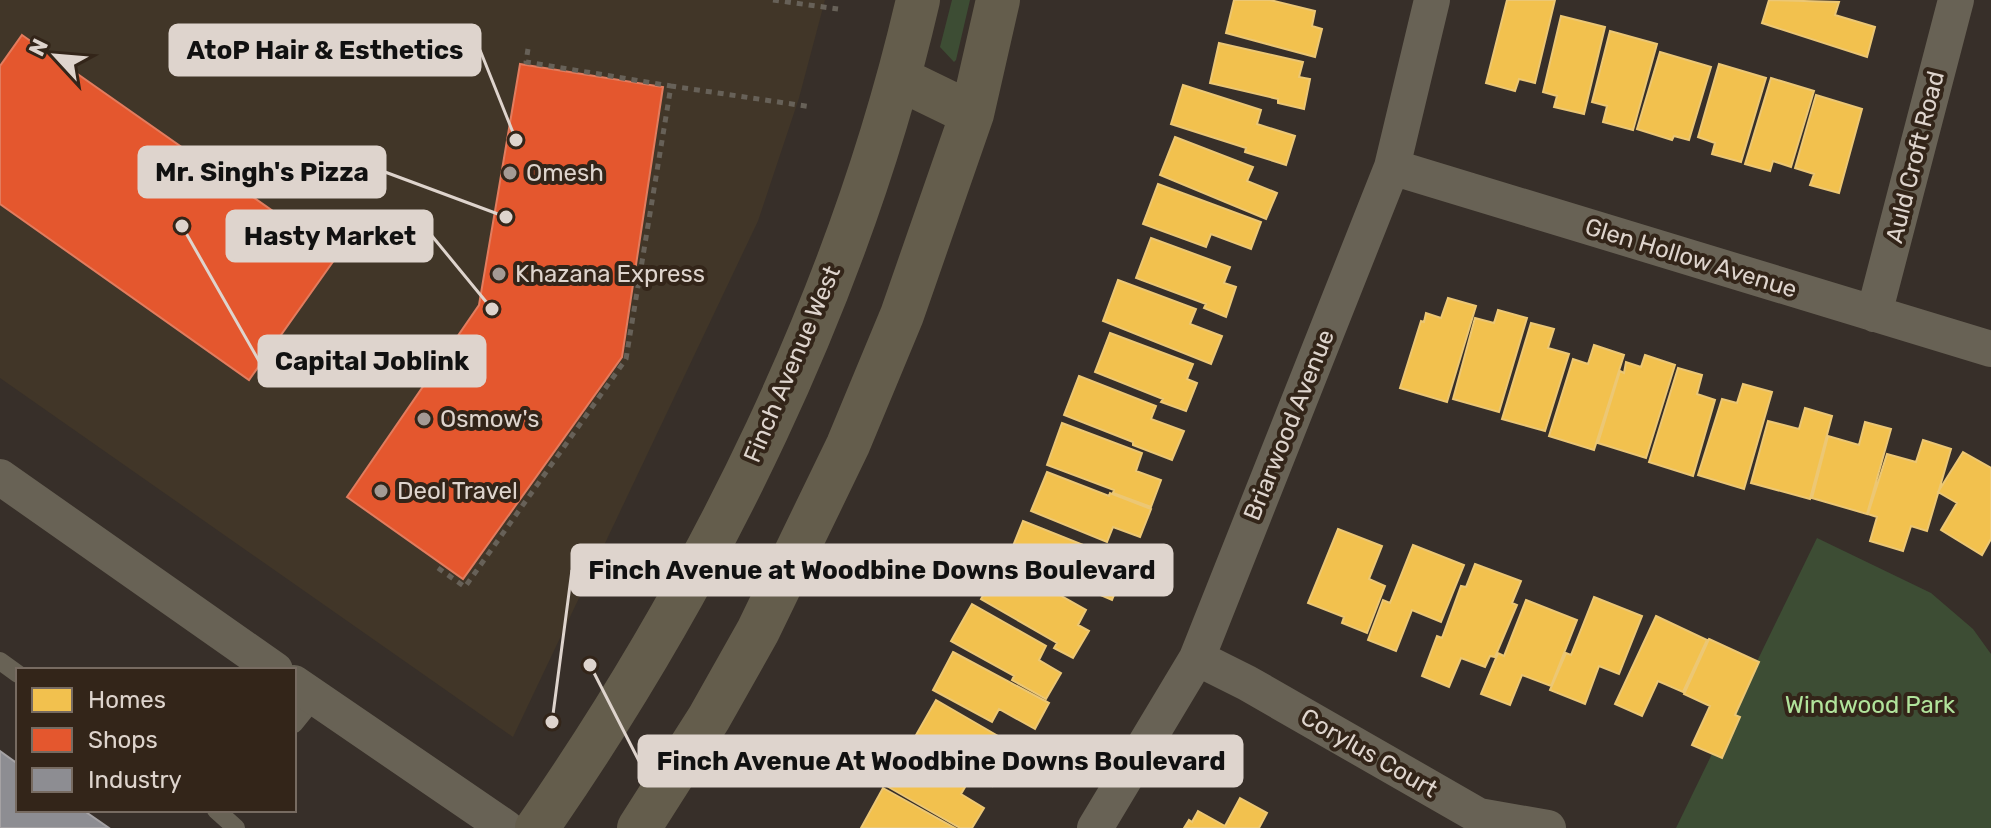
<svg xmlns="http://www.w3.org/2000/svg" width="1991" height="828" font-family="Rubik,sans-serif">
<style>
.commercial{fill:#413628}
.green{fill:#3d4d34}
.homes{fill:#f2c14e;stroke:#ecc774;stroke-width:2}
.shops{fill:#e4572e;stroke:#e27c5e;stroke-width:2}
.industry{fill:#8d8d92;stroke:#a5a2a4;stroke-width:2}
.lines{fill:none;stroke-linecap:round;stroke-linejoin:round}
.path{stroke:#676158;stroke-width:5;stroke-dasharray:6 6;stroke-linecap:butt}
.service{stroke:#686255;stroke-width:18}
.minor{stroke:#686255;stroke-width:36}
.secondary{stroke:#645d4c;stroke-width:44}
.poi-dot{fill:#a49a94;stroke:#332519;stroke-width:3}
.labels{text-anchor:middle;stroke-width:8;stroke-linejoin:round;paint-order:stroke}
.street-label{font-size:24px;fill:#ded4cd;stroke:#332519}
.poi-label{font-size:24px;fill:#ded4cd;stroke:#332519;text-anchor:start}
.park-label{font-size:24px;fill:#b1e39b;stroke:#332519}
.leader{fill:none;stroke:#ded4cd;stroke-width:3}
.callout-dot{fill:#ded4cd;stroke:#332519;stroke-width:3}
.callout{fill:#ded4cd;stroke:#ded4cd;stroke-width:3}
.callout-label{font-size:26px;text-anchor:middle;font-weight:bold;fill:#111}
</style>
<rect width="100%" height="100%" fill="#372f29"/>
<!-- commercial -->
<path class="commercial" d="M0,0H825L799,98L758,221L513,737L0,378Z"/>
<!-- green -->
<path class="green" d="M952,0H970L956,60L954,62L940,47Z
M1817,538L1931,593L1973,629L1991,654V828H1676Z"/>
<!-- homes -->
<path class="homes" d="M1234,0H1270L1315,11L1312,26L1322,29L1315,57L1226,33Z
M1507,0H1555L1535,83L1519,79L1515,91L1486,83Z
M1769,0L1839,2L1835,15L1875,27L1867,57L1762,23Z
M1561,16L1605,27L1584,114L1554,107L1557,96L1543,92Z
M1610,31L1657,44L1633,130L1603,122L1607,106L1592,102Z
M1219,43L1303,62L1299,77L1310,79L1304,109L1278,103V99L1210,83Z
M1660,52L1711,67L1689,140L1674,136L1672,140L1637,129Z
M1719,64L1766,78L1741,162L1712,154L1715,143L1698,137Z
M1771,78L1814,91L1791,167L1773,161L1770,171L1745,164Z
M1183,85L1261,110L1257,124L1295,136L1286,165L1245,152L1246,148L1171,124Z
M1816,95L1862,109L1839,193L1810,185L1814,174L1795,168Z
M1175,137L1253,167L1247,181L1277,193L1266,219L1160,175Z
M1158,184L1261,222L1251,249L1211,234L1206,247L1143,224Z
M1151,238L1230,267L1224,283L1236,287L1226,317L1204,308L1206,304L1136,278Z
M1118,280L1196,309L1190,324L1222,336L1211,364L1103,321Z
M1448,298L1476,306L1447,402L1400,388L1421,321L1424,322L1426,313L1441,318Z
M1498,310L1527,318L1499,412L1453,399L1475,318L1494,323Z
M1531,323L1554,329L1548,348L1569,354L1545,431L1502,419Z
M1110,333L1193,364L1187,379L1197,383L1186,411L1161,402L1163,399L1095,372Z
M1594,345L1624,355L1594,450L1549,436L1573,359L1588,364Z
M1645,355L1675,365L1646,458L1598,443L1620,371L1624,373L1626,362L1641,367Z
M1678,368L1702,375L1697,394L1715,400L1693,476L1649,462Z
M1079,376L1156,406L1151,419L1184,431L1172,460L1133,445V442L1064,415Z
M1743,384L1772,392L1744,489L1698,475L1722,399L1737,403Z
M1805,408L1832,416L1810,499L1751,483L1768,421L1799,429Z
M1865,422L1891,429L1867,514L1812,498L1828,436L1859,445Z
M1062,423L1142,453L1136,471L1161,480L1151,507L1113,493L1114,490L1047,465Z
M1923,440L1951,449L1927,531L1911,526L1903,551L1870,541L1877,517L1868,514L1887,454L1916,462Z
M1963,452L1991,468V539L1982,555L1941,530L1957,503L1938,492Z
M1047,472L1109,496L1110,493L1151,509L1140,537L1113,527L1107,542L1031,511Z
M1023,521L1086,546L1082,557L1123,573L1112,600L1009,556Z
M1338,529L1382,546L1369,579L1385,586L1367,633L1342,623L1344,617L1308,603Z
M1413,545L1464,565L1441,622L1412,610L1396,651L1368,640L1383,600L1390,603Z
M1001,562L1086,610L1078,625L1089,631L1073,658L1054,648L1057,643L981,599Z
M1475,564L1521,581L1512,603L1517,605L1495,657L1490,656L1485,667L1461,658L1449,687L1422,676L1437,636L1442,638L1461,586L1466,587Z
M1594,597L1642,616L1619,674L1599,666L1585,704L1550,690L1566,653L1571,655Z
M1526,600L1577,620L1551,686L1522,675L1510,705L1481,694L1498,653L1504,656Z
M972,604L1046,646L1039,660L1061,673L1046,699L1012,680L1014,676L951,641Z
M1656,616L1707,640L1683,692L1658,681L1642,716L1615,704Z
M1709,639L1759,662L1735,715L1740,717L1722,758L1692,745L1710,706L1684,694Z
M953,652L1049,703L1035,729L999,709L992,722L933,690Z
M936,700L1005,740L997,754L1007,760L992,786L912,742Z
M902,739L971,777L961,794L984,808L972,828H960L878,781Z
M883,788L955,828H861Z
M1240,798L1267,813L1259,828H1184L1189,820L1192,822L1198,811L1225,826Z"/>
<!-- shops -->
<path class="shops" d="M22,35L337,256L249,380L0,204V66Z
M520,64L663,87L622,357L463,579L347,497L479,305Z"/>
<!-- industry -->
<path class="industry" d="M0,751L18,764V810H83L109,828H0Z"/>
<g class="lines">
<!-- path -->
<path class="path" d="M773,0L838,9
M528,49L526,62L671,86
M438,568L465,587L626,359L671,86L812,107"/>
<!-- service -->
<path class="service" d="M0,661L18,674
M294,724L315,698
M216,810L236,828"/>
<!-- minor -->
<path class="minor" d="M1392,167L1991,349
M1874,314L1956,0
M0,477L275,670
M1197,658L1247,683L1479,816L1548,828
M294,683L506,828
M1095,828L1197,658L1392,167L1432,0"/>
<!-- secondary -->
<path class="secondary" d="M900,79L972,114
M537,828C709,580 850,294 918,0
M639,828L709,718L758,631L848,445L902,315L972,114L998,0"/>
</g>
<!-- markers -->
<g class="poi-dot">
<circle cx="510" cy="173" r="8"/>
<circle cx="499" cy="274" r="8"/>
<circle cx="424" cy="419" r="8"/>
<circle cx="381" cy="491" r="8"/>
</g>
<g class="labels">
<!-- street labels -->
<g class="street-label">
<text transform="translate(1915 157) rotate(-76)" y="8">Auld Croft Road</text>
<text transform="translate(1691 258) rotate(17)" y="8">Glen Hollow Avenue</text>
<text transform="translate(792 364) rotate(-67)" y="8">Finch Avenue West</text>
<text transform="translate(1289 425) rotate(-68)" y="8">Briarwood Avenue</text>
<text transform="translate(1369 753) rotate(30)" y="8">Corylus Court</text>
</g>
<!-- poi labels -->
<g class="poi-label">
<text x="526" y="181">Omesh</text>
<text x="515" y="282">Khazana Express</text>
<text x="440" y="427">Osmow's</text>
<text x="397" y="499">Deol Travel</text>
</g>
<!-- park labels -->
<g class="park-label">
<text x="1870" y="713">Windwood Park</text>
</g>
</g>
<!-- callouts -->
<path class="leader" d="M516 140L480 50M506 217L385 172M492 309L432 236M182 226L259 361M552 722L572 570M590 665L639 761"/>
<g class="callout-dot">
<circle cx="516" cy="140" r="8"/>
<circle cx="506" cy="217" r="8"/>
<circle cx="492" cy="309" r="8"/>
<circle cx="182" cy="226" r="8"/>
<circle cx="552" cy="722" r="8"/>
<circle cx="590" cy="665" r="8"/>
</g>
<g class="callout">
<rect x="170" y="25" width="310" height="50" rx="8"/>
<rect x="139" y="147" width="246" height="50" rx="8"/>
<rect x="227" y="211" width="205" height="50" rx="8"/>
<rect x="259" y="336" width="226" height="50" rx="8"/>
<rect x="572" y="545" width="600" height="50" rx="8"/>
<rect x="639" y="736" width="603" height="50" rx="8"/>
</g>
<g class="callout-label">
<text x="325" y="59">AtoP Hair &amp; Esthetics</text>
<text x="262" y="181">Mr. Singh's Pizza</text>
<text x="330" y="245">Hasty Market</text>
<text x="372" y="370">Capital Joblink</text>
<text x="872" y="579">Finch Avenue at Woodbine Downs Boulevard</text>
<text x="941" y="770">Finch Avenue At Woodbine Downs Boulevard</text>
</g>
<!-- legend -->
<rect x="16" y="668" width="280" height="144" fill="#332519" stroke="#776b61" stroke-width="2"/>
<rect x="32" y="688" width="40" height="24" fill="#f2c14e" stroke="#776b61" stroke-width="2"/>
<text x="88" y="708" font-size="24" fill="#ded4cd">Homes</text>
<rect x="32" y="728" width="40" height="24" fill="#e4572e" stroke="#776b61" stroke-width="2"/>
<text x="88" y="748" font-size="24" fill="#ded4cd">Shops</text>
<rect x="32" y="768" width="40" height="24" fill="#8d8d92" stroke="#776b61" stroke-width="2"/>
<text x="88" y="788" font-size="24" fill="#ded4cd">Industry</text>
<!-- north arrow -->
<g transform="translate(56 56) rotate(296)" stroke="#332519" stroke-width="6" paint-order="stroke">
<path d="M0-6L14 30L0 20L-14 30Z" fill="#ded4cd"/>
<text y="-12" font-size="22" font-weight="bold" text-anchor="middle" fill="#ded4cd">N</text>
</g>
</svg>
